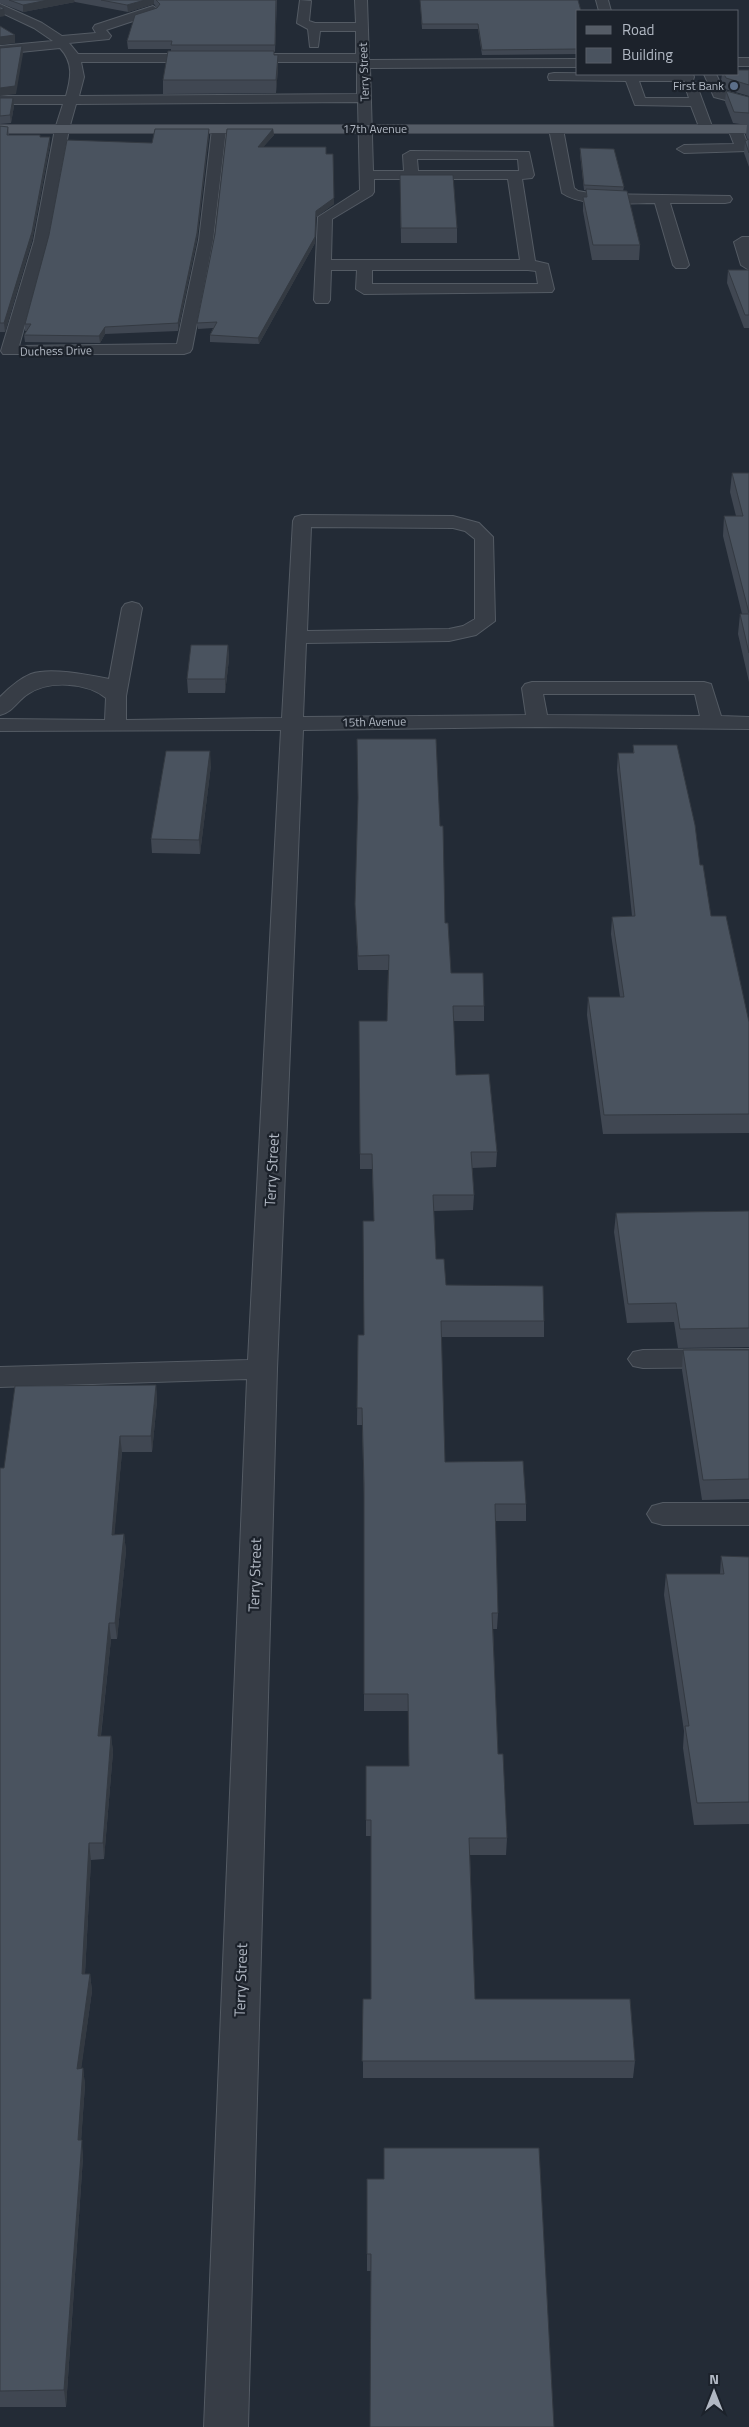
<svg xmlns="http://www.w3.org/2000/svg" width="749" height="2427" font-family="'Titillium Web',sans-serif">
<style>
.lines{fill:none;stroke-linecap:round;stroke-linejoin:round}
.minor-casing{stroke:#545b64;stroke-width:2}
.major-casing{stroke:#404650;stroke-width:2}
.minor{fill:#373d46;fill-rule:evenodd}
.major{fill:#555c66;fill-rule:evenodd}
.wall{fill:#404752}
.shaded-wall{fill:#343a42}
.building{fill:#4a535f;stroke:#343a42}
.service-dot{fill:#5c6f8a;stroke:#1c222b;stroke-width:2}
.labels{text-anchor:middle;stroke-width:4.5;stroke-linejoin:round;paint-order:stroke}
.far-street-label{font-size:12px;fill:#b1b8c3;stroke:#1c222b}
.far-poi-label{font-size:12px;fill:#b1b8c3;stroke:#1c222b;text-anchor:end}
.street-label{font-size:15px;fill:#b1b8c3;stroke:#1c222b}
</style>
<rect width="100%" height="100%" fill="#232b36"/>
<g class="lines">
<defs>
<path id="minor" d="M300,0L311,1L309,21L315,23H356L355,0H367L369,60L578,59V67L370,68L373,171H404L403,155L410,151L529,152L534,175L532,178L522,179L535,261L548,264L554,289L552,292L364,294L356,289L357,270H331L330,300L328,303H316L314,300L318,217L360,190L358,102L76,104L69,129L48,241L19,346L177,344L199,240L212,129L219,125L226,129L213,240L192,349L190,352L184,354H3L1,351L34,241L55,129L63,104H0V96H66C71,78 74,63 60,48L0,54V46L53,41L34,28L0,12V4L42,23L62,36L96,33L93,28L95,25L153,6L159,10L157,13L106,30L111,36L109,39L69,43L78,54H356V31H320L318,47H310L308,29L297,23ZM81,62H357V94L79,96L84,77ZM417,159H518L519,171H418ZM374,179H508L520,260H331L332,219L372,195L374,192ZM372,270H528L536,271L538,284H372Z
M596,0H608L611,11H599Z
M738,58H749V66H738Z
M554,73L693,74L694,77L693,80L696,83L713,129L711,132H701L691,106L635,105L626,81L549,80L548,77L549,74ZM639,81H685L684,83L689,98H645Z
M704,74H716L724,91L749,98V106L714,97Z
M556,125L563,129L574,188L578,191L595,194L730,196L732,199L730,202L725,203H670L689,265L686,268H676L673,265L655,203C629,203 583,208 562,193L549,129Z
M735,125L742,129L749,148L747,151L684,153L677,149L684,145L734,144L728,129Z
M742,237H749V270L741,265L734,242Z
M302,515L453,516L479,523L493,537L495,621L476,635L449,641L306,643L303,717L526,715L522,688L525,684L532,682H704L711,684L721,716L749,717V729L537,727L303,730L277,1369L248,2427H204L247,1379L0,1387V1367L248,1360L281,730L0,731V719L105,720L106,698C87,682 48,680 28,694C17,701 13,712 0,715V697C9,688 19,679 31,674C50,667 89,675 109,679L122,608L125,604L132,602L139,604L142,608L126,696V720L282,718L293,521L295,517ZM311,527L453,528L465,531L475,539V619L463,626L449,629L307,631ZM543,694H695L700,716L547,715Z
M749,1349V1367L643,1368L633,1366L628,1359L633,1352L643,1350Z
M663,1503H749V1525H663L652,1522L647,1514L652,1506Z"/>
<path id="major" d="M0,125H749V133H0Z"/>
</defs>
<!-- minor casing -->
<use href="#minor" class="minor-casing"/>
<!-- major casing -->
<use href="#major" class="major-casing"/>
<!-- minor -->
<use href="#minor" class="minor"/>
<!-- major -->
<use href="#major" class="major"/>
</g>
<!-- wall -->
<path class="wall" d="M0,0H277L275,52H274V55L278,68L276,93L163,94V80L171,51V49H128L127,41L157,8L154,4L128,12L75,2L23,12L0,3Z
M420,0H578V54L482,55L478,29H422Z
M749,70V96L725,89L721,81L722,74H738Z
M726,91L749,97V167L744,153L745,141L748,140L746,135L747,125L733,123L725,102Z
M0,98L14,106L11,123L0,124Z
M0,126L8,127L9,135H40V137L50,145L32,241L5,332H0Z
M227,129H273L274,135L263,147L326,154L334,204L316,217L315,243L259,344L210,342V335L213,328L198,329L197,323L215,234Z
M209,135L197,240L178,331L105,334L100,343L25,342L24,335L27,331H25V324L152,143Z
M580,148L624,187L623,191L640,245L639,260H592L583,211V197H586V190H584L580,154Z
M400,175L457,228V243H401Z
M728,270H749V328H744L727,283Z
M732,473H749V682L738,634L740,614H742L723,536L724,516H736L730,492Z
M228,645L229,659L225,693H188L187,679Z
M633,745L700,865L711,916L749,1022V1133L603,1134L587,1015L588,997H620L611,934L612,917L632,916L617,770L618,753H633Z
M211,765L200,854L152,853L151,839Z
M358,803L440,826L445,923L451,973L484,1006V1021H453L456,1075L497,1152L496,1167L472,1168L474,1195L473,1210L434,1211L436,1259L446,1285L544,1321V1337H441L445,1462L526,1504V1521H495L498,1613L497,1629H493L498,1754L507,1838L506,1855H470L475,1999L635,2061L633,2078H363V1999H371V1836H366V1766H409L408,1711H364V1498L362,1425H357L358,1335H364L374,1221L372,1169H360L359,1021H387L388,970H358L355,904Z
M749,1211V1347L678,1348L674,1322L627,1323L614,1232L616,1213Z
M683,1350H749V1499L702,1500L682,1370Z
M156,1385L157,1401L152,1452H122L114,1535L124,1534L126,1551L117,1639H111L101,1736H111L113,1752L104,1859L91,1860L85,1974H90L92,1991L81,2068H83L85,2085L81,2140L83,2157L66,2407H0V1471L4,1468Z
M721,1556L749,1557V1824L694,1825L683,1748L684,1731L664,1595L666,1574H720Z
M539,2148L371,2271H367V2179H384Z"/>
<!-- shaded-wall -->
<path class="shaded-wall" d="M48,0H74L75,2L23,12V5Z
M145,0H154V4L128,12L127,5Z
M4,9L5,16L0,17V10Z
M15,35V43L0,45V37Z
M22,46L23,54L16,94L0,96V88Z
M278,55V68L276,93V80Z
M13,98L14,106L11,123L10,115Z
M209,129V135L197,240L178,331V323Z
M273,129L274,135L258,153V147Z
M50,137V145L32,241L5,332L4,323Z
M334,198V204L316,217L315,243L259,344L258,338L316,211Z
M105,327V334L100,343L99,336Z
M228,645L229,659L225,693V679Z
M210,751L211,765L200,854L199,840Z
M156,1385L157,1401L152,1452L151,1436Z
M120,1436L122,1452L113,1551L112,1535Z
M124,1534L126,1551L117,1639L115,1623Z
M109,1623L111,1639L99,1752L98,1736Z
M111,1736L113,1752L104,1859L103,1843Z
M89,1843L91,1860L84,1991L82,1974Z
M90,1974L92,1991L79,2085L77,2069Z
M83,2068L85,2085L80,2157L78,2140Z
M82,2140L83,2157L66,2407L64,2390Z"/>
<!-- building -->
<path class="building" d="M9,0H48L23,5Z
M101,0H145L127,5Z
M156,0H276L275,45H171L172,41H127L135,15L157,8L160,4Z
M420,0H578L581,11H578V49L482,50L478,24H422Z
M0,6L4,9L0,10Z
M0,26L15,35L0,37Z
M22,46L15,86L0,88V48Z
M168,51H274V55H278L276,80H163Z
M738,70H749V85L726,78L724,74H738Z
M726,91L749,97V113L734,112Z
M0,98H13L10,115L0,116Z
M0,126L8,127L7,135H40V137H50L32,232L4,323H0Z
M155,129H209L197,233L178,323L105,327L99,336L24,335L31,324H25L49,235L67,140L152,143Z
M227,129H273L258,147H326V154H333L334,198L316,211L315,237L258,338L210,335L217,322L197,323L215,234Z
M749,139V153L745,141Z
M580,148L614,149L624,187L584,185Z
M400,175H453L457,228H401Z
M586,189L627,191L640,245H593L583,197H587Z
M728,270H749V315H745Z
M732,473H749V613L724,516H743Z
M740,614H749V653Z
M191,645H228L225,679H187Z
M357,739H436L440,826H443L445,923H448L451,973H483L484,1006H453L456,1075L489,1074L497,1152H471L474,1195H433L436,1259H444L446,1285L543,1286L544,1321H441L445,1462L523,1461L526,1504H495L498,1613H492L498,1754H503L507,1838H469L475,1999H630L635,2061H362L363,1999H371V1820H366V1766H409L408,1694H364V1484L362,1408H357L358,1335H364L363,1221H374L372,1154H360L359,1021H387L389,955L358,956L355,904L358,798Z
M633,745H677L695,825L700,865H703L711,916H726L749,1022V1114L604,1115L588,997H624L612,917L635,916L618,753H634Z
M166,751H210L199,840L151,839Z
M749,1211V1328L680,1329L676,1303L628,1304L616,1213Z
M683,1350H749V1479L703,1480Z
M156,1385L151,1436H120L112,1535L124,1534L115,1623H109L98,1736H111L103,1843H89L82,1974H90L77,2069L83,2068L78,2140H82L64,2390L0,2391V1468H4L15,1386Z
M721,1556L749,1557V1802L697,1803L685,1726H689L666,1574H724Z
M384,2148H539L554,2427H370L371,2254H367V2179H384Z"/>
<!-- markers -->
<circle class="service-dot" cx="734" cy="86" r="5"/>
<g class="labels">
<!-- far-street labels -->
<g class="far-street-label">
<text transform="translate(364 72) rotate(-92)" y="4">Terry Street</text>
<text x="375" y="133">17th Avenue</text>
<text transform="translate(56 351) rotate(-1)" y="4">Duchess Drive</text>
<text transform="translate(374 722) rotate(-1)" y="4">15th Avenue</text>
</g>
<!-- far-poi labels -->
<g class="far-poi-label">
<text x="724" y="90">First Bank</text>
</g>
<!-- street labels -->
<g class="street-label">
<text transform="translate(272 1170) rotate(-87)" y="5">Terry Street</text>
<text transform="translate(255 1575) rotate(-88)" y="5">Terry Street</text>
<text transform="translate(241 1980) rotate(-88)" y="5">Terry Street</text>
</g>
</g>
<!-- legend -->
<rect x="576" y="10" width="162" height="65" fill="#1c222b" stroke="#585e68"/>
<rect x="586" y="26" width="25" height="8" fill="#555c66" stroke="#585e68"/>
<text x="622" y="35" font-size="15" fill="#b1b8c3">Road</text>
<rect x="586" y="48" width="25" height="15" fill="#4a535f" stroke="#585e68"/>
<text x="622" y="60" font-size="15" fill="#b1b8c3">Building</text>
<!-- north arrow -->
<g transform="translate(714 2392)" stroke="#1c222b" stroke-width="4" paint-order="stroke">
<path d="M0-4L9 19L0 12L-9 19Z" fill="#b1b8c3"/>
<text y="-8" font-size="14" font-weight="bold" text-anchor="middle" fill="#b1b8c3">N</text>
</g>
</svg>
